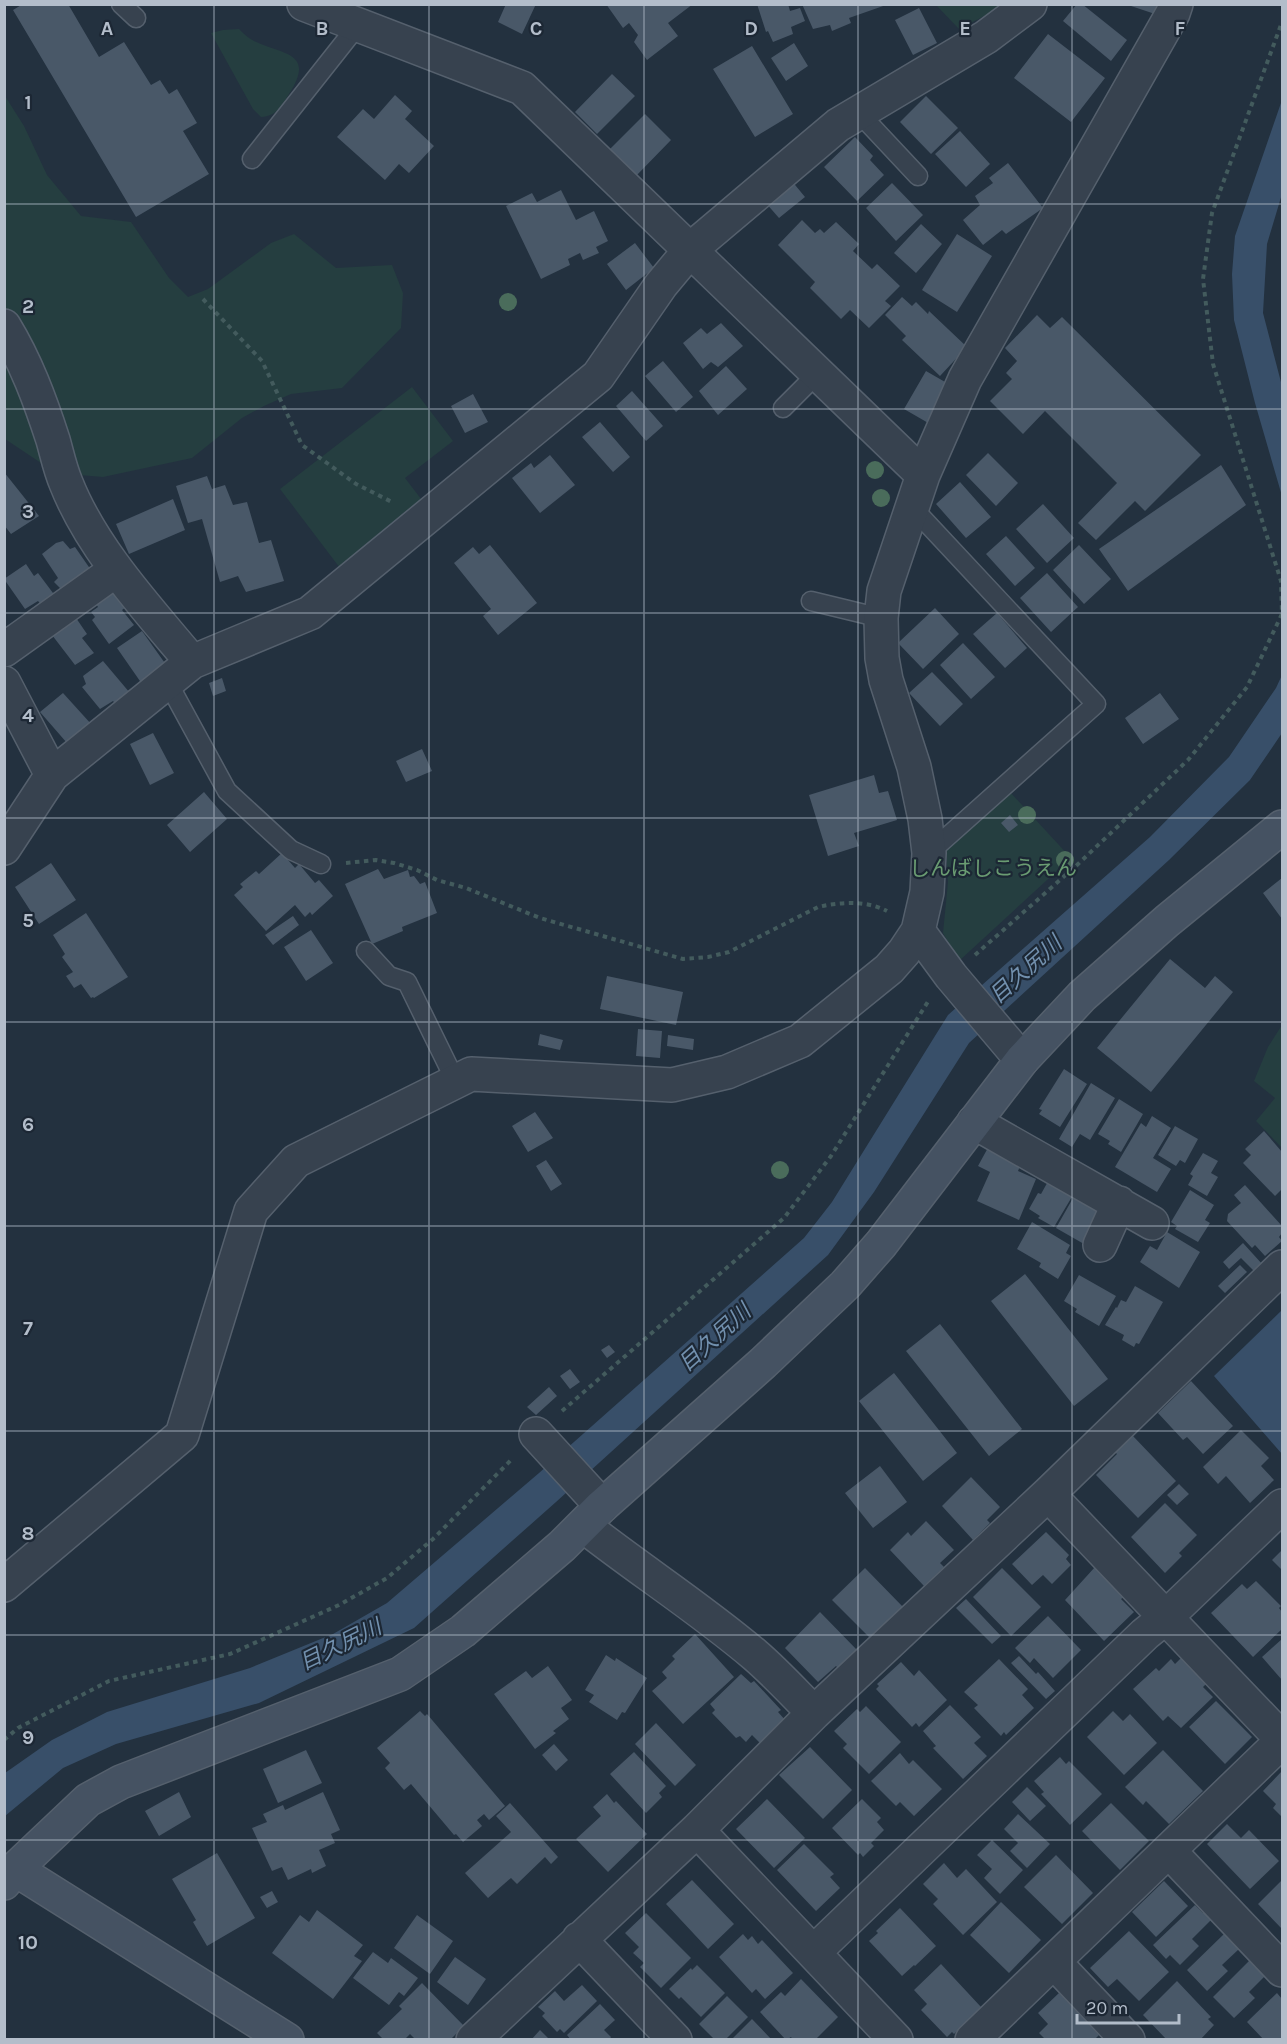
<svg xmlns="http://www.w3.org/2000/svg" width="1287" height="2044" font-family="Karla,'Noto Sans JP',sans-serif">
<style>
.green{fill:#253e40}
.water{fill:#384f69}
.building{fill:#495868}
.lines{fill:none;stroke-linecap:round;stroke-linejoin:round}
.lane-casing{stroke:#55606d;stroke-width:21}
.street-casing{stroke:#55606d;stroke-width:36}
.secondary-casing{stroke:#55606d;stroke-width:36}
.path{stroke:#435b5d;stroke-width:4;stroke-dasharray:4.5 4.5;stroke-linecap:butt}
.lane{stroke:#37424f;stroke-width:18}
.street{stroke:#37424f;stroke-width:33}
.secondary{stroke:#455262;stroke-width:33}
.tree{fill:#4a6c5b}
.grid{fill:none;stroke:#b3bdca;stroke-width:1.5;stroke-opacity:0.55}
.labels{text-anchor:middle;stroke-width:4.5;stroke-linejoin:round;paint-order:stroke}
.park-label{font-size:21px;fill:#6a9c72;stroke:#1c2734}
.water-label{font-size:22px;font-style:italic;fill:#7290ae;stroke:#1c2734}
.grid-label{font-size:20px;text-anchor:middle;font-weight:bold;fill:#b3bdca;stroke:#1c2734;stroke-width:4.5;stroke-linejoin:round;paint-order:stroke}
</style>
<rect width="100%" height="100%" fill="#23313f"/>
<!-- green -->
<path class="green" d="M936,5H1006L959,29Z
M239,29C243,33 248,38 254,41C283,55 316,52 289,94C281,106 277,116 261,117L253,109L211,33L223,30Z
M5,96L24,126L47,175L81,216L131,222L169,278L188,297L208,289L271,243L294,234L336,268L392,265L403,293L401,328L342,388L291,394L264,406L242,418L192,458L103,477L56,473L5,439Z
M412,387L453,441L405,478L428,508L343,572L280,489Z
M1010,792L1071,858L959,961L943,933L948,882L946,848Z
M1282,1025V1148L1256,1121L1275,1098L1254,1081L1268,1047Z"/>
<!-- water -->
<path class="water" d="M1282,100V194L1267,244L1263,313L1282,386V496L1255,403L1234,320L1232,274L1235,236Z
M1282,675V733L1250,780L1169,860L969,1043L874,1192L828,1255L556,1502L414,1628L259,1703L116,1744L63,1768L5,1816V1773L52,1740L107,1712L250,1668L333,1634L387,1603L539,1473L804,1238L832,1202L948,1015L1150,837L1229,757L1276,688Z
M1282,1310V1454L1214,1376Z"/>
<!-- building -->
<path class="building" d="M23,4H68L99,57L124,42L151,85L160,80L169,94L177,89L197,123L183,131L209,174L136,217L13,10Z
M506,4H536L522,34L498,22Z
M606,4H693L668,23L678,36L647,60L634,42L638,35L629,23L623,28Z
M757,4H788L790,11L800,8L805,21L791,27L793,34L773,42L768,31L766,32Z
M802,4H886V5L849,18L851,23L832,31L830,25L813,29Z
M1077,4H1082L1127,40L1111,61L1063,21Z
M1125,4H1161L1158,15Z
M919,8L937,43L913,55L895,20Z
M1048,34L1105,78L1071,122L1014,78Z
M794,43L808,66L786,81L771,58Z
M752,46L793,114L755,137L713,69Z
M612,74L635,96L597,134L575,112Z
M395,95L412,111L405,119L434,146L409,173L399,164L385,180L337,137L363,109L374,119Z
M926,96L958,128L931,154L900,122Z
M645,114L671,140L636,176L609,150Z
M960,131L990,164L966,187L935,154Z
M855,137L873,156L870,160L884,175L857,201L824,167Z
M1008,163L1043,208L1006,234L1002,230L983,245L963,220L980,205L975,196L993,183L989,178Z
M791,180L805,197L779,218L765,202Z
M892,183L923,215L896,241L866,208Z
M561,190L576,220L594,211L608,241L596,247L599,253L583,260L580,253L568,259L570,265L541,279L506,206L532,193L537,202Z
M802,220L815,233L820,229L824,233L836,222L859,244L853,251L872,269L877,264L900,286L885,301L891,306L869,328L850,310L841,319L810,288L815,282L778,245Z
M921,224L942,244L916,273L894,253Z
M957,234L992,256L957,312L922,290Z
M635,243L654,268L626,290L607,264Z
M902,297L912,306L916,302L928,314L929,311L967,347L940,376L902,340L906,336L885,315Z
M1037,315L1050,328L1062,317L1201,455L1145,511L1135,501L1096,540L1078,523L1117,483L1045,411L1023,434L990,401L1012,379L1006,373L1017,361L1005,348Z
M721,323L743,346L718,367L711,362L703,369L683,343L701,328L707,334Z
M663,361L693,397L676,412L645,376Z
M726,366L747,389L718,415L699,391Z
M926,371L952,386L930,424L904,409Z
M632,391L663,426L646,441L616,406Z
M473,394L488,422L465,433L451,406Z
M600,422L630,457L613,472L582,437Z
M988,453L1018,483L996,506L966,475Z
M550,455L575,485L540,513L512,478L531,463L534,468Z
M1221,465L1246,505L1128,591L1099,549Z
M4,472L39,516L11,534L4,525Z
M207,476L212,489L225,485L233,505L247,502L259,543L271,540L284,581L246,592L238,576L220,582L202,519L188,523L176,486Z
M960,482L991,517L966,538L936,504Z
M173,499L185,530L129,554L116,524Z
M1043,504L1074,538L1047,563L1016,529Z
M1006,536L1035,568L1015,586L986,554Z
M63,541L70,549L75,547L91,570L63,591L54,582L58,578L42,554L56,543Z
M490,545L537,603L498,635L483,616L491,609L454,563L473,547L479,554Z
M1079,545L1111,579L1084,604L1053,570Z
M26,564L34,576L38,573L56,597L43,607L38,601L25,609L4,579Z
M1047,573L1078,607L1051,632L1020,598Z
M113,590L126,607L122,610L134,625L109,644L92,620L95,617L91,612L98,607L95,602Z
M935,608L959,634L923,669L898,643Z
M997,613L1027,648L1005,668L973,634Z
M74,615L87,634L82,638L94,653L75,665L52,635Z
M142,631L167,666L142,684L117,648Z
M963,643L995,677L971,699L940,665Z
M103,661L130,693L117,706L113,701L100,709L82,687L86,684L83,676Z
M932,672L963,704L940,726L909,693Z
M222,678L226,691L213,696L209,683Z
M63,693L92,725L67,743L40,712Z
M1160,693L1179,719L1143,744L1125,718Z
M153,733L174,773L150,785L130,744Z
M422,749L432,771L406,782L396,761Z
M874,775L879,793L888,791L897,820L854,833L859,846L828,856L809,795Z
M204,792L227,819L190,852L167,825Z
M1010,815L1018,825L1009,832L1001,823Z
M282,853L295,868L299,864L315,883L319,880L333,896L312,915L310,912L305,917L295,905L266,931L234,895L243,887L240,884L256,871L259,874Z
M51,863L76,900L39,924L15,887Z
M378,869L384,879L408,870L410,877L414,876L420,884L425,882L437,913L402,927L403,931L372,944L345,884Z
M1282,878V919L1263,893Z
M86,913L128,977L94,998L93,997L91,998L81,984L74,988L66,976L73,972L62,957L65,954L53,935Z
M293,916L299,925L273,945L265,935Z
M311,930L333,963L306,981L284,947Z
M1170,959L1205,988L1215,976L1233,992L1151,1092L1097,1048Z
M607,976L683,992L676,1025L600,1009Z
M638,1029L662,1031L660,1058L636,1056Z
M540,1034L563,1040L560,1050L538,1045Z
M668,1035L694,1039L693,1050L667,1046Z
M1064,1069L1087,1084L1060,1127L1039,1114L1042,1110L1039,1109Z
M1091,1083L1115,1098L1090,1140L1080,1134L1072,1147L1059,1139Z
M1119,1099L1143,1114L1121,1152L1108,1144L1110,1141L1098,1134Z
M535,1112L553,1138L528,1152L512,1126Z
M1152,1116L1171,1128L1153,1158L1171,1169L1157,1192L1115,1167L1141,1123L1146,1127Z
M1175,1126L1198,1139L1185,1163L1180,1160L1176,1166L1158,1155Z
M1264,1131L1282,1152V1189L1275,1196L1243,1163L1251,1155L1245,1149Z
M990,1144L1023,1159L1018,1171L1036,1179L1019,1220L977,1201L990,1172L978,1166Z
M1203,1153L1218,1161L1211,1173L1218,1177L1207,1196L1188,1185L1193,1176L1190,1174Z
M546,1160L562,1184L551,1191L536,1166Z
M1051,1176L1076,1190L1054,1227L1038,1218L1040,1216L1029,1209L1038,1193L1041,1194Z
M1245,1185L1282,1226V1233L1279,1237L1282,1241L1265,1256L1255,1245L1252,1248L1227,1221L1228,1214L1241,1203L1234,1195Z
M1190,1190L1214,1205L1205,1220L1210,1223L1198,1242L1175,1229L1177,1226L1171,1222Z
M1077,1191L1101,1205L1089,1226L1100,1233L1091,1248L1056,1228Z
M1032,1222L1070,1245L1066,1253L1071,1256L1058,1279L1039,1267L1041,1263L1017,1249Z
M1167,1232L1200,1252L1179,1288L1140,1262L1150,1246L1157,1250Z
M1243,1243L1263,1265L1255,1272L1241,1258L1229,1269L1223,1262Z
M1240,1265L1247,1272L1225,1293L1218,1286Z
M1025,1274L1108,1379L1074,1406L991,1301Z
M1079,1275L1116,1296L1099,1326L1075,1312L1077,1309L1064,1301Z
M1135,1286L1163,1302L1139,1344L1136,1343L1134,1347L1122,1340L1124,1335L1105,1325L1116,1307L1117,1308L1121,1300L1126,1302Z
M940,1324L1022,1429L989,1456L906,1351Z
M609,1345L615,1352L607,1358L601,1350Z
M570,1369L580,1382L570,1389L560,1376Z
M894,1373L957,1453L923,1481L859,1401Z
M1191,1381L1233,1426L1203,1454L1187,1437L1183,1440L1158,1413Z
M549,1387L557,1396L536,1415L527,1407Z
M1241,1430L1269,1458L1261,1466L1274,1480L1250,1503L1226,1476L1218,1484L1203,1467Z
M1132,1435L1176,1481L1138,1518L1096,1475L1117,1454L1115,1452Z
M880,1466L907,1502L873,1528L845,1493Z
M971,1477L1000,1507L987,1520L990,1523L973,1540L942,1506Z
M1179,1484L1189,1494L1177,1505L1167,1495Z
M1165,1503L1197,1535L1179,1553L1182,1556L1165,1573L1131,1537Z
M926,1521L954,1550L940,1563L944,1567L924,1586L890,1550L908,1532L911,1536Z
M1046,1532L1069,1555L1066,1559L1071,1565L1052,1584L1043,1575L1032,1585L1012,1564Z
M1282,1550V1570L1272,1560Z
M1095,1567L1124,1597L1121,1599L1134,1612L1104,1641L1065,1600Z
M865,1568L903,1607L871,1639L832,1600Z
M1002,1568L1041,1607L1011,1636L973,1597Z
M1256,1581L1281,1606L1279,1608L1282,1612V1629L1253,1657L1211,1613L1242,1584L1247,1589Z
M966,1599L1001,1636L992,1644L956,1608Z
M820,1612L857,1650L838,1668L836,1666L818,1682L785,1648Z
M1048,1616L1081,1650L1053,1678L1034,1658L1030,1663L1015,1648Z
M695,1634L734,1677L683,1724L652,1691L667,1678L662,1672L675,1659L672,1656Z
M1282,1639V1680L1262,1657Z
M606,1655L615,1661L616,1658L647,1678L625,1713L622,1712L617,1720L589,1702L594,1695L585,1690Z
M1019,1656L1036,1674L1038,1672L1055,1691L1046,1699L1011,1663Z
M1181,1658L1206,1684L1203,1687L1213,1697L1181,1728L1168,1716L1163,1721L1133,1689L1156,1668L1159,1671L1171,1659L1175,1664Z
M999,1659L1028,1689L1022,1695L1034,1708L1006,1735L1004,1732L1001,1736L974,1708L978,1705L964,1692Z
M901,1662L914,1676L919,1670L947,1700L919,1727L916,1723L912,1727L876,1689L879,1686L877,1684Z
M548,1666L572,1700L561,1708L569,1719L553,1731L556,1733L535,1749L494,1694L526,1671L532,1678Z
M741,1674L751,1683L754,1681L781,1710L778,1712L786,1721L762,1745L752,1735L746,1742L740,1736L736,1738L712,1713L715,1710L710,1704Z
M1216,1701L1252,1737L1225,1764L1189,1727Z
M950,1705L981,1737L974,1743L987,1756L963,1779L933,1748L936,1746L923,1731Z
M866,1706L901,1742L869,1774L843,1748L847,1744L834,1731L857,1709L860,1712Z
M420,1711L425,1716L427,1714L505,1806L489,1820L484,1814L477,1820L482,1826L463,1842L456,1834L454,1835L411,1784L404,1790L385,1768L390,1763L377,1748Z
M1113,1711L1123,1721L1130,1714L1157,1743L1124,1775L1087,1737Z
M656,1723L696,1765L675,1786L635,1744Z
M554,1744L568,1760L556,1771L542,1755Z
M810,1747L852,1790L823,1819L779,1775Z
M306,1750L322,1783L278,1803L263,1769Z
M1163,1750L1203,1791L1169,1824L1146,1801L1143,1805L1125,1787Z
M634,1752L666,1786L659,1793L662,1797L646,1813L610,1774Z
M900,1753L909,1764L913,1760L942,1789L914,1816L900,1802L896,1806L871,1781Z
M1060,1757L1066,1764L1069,1761L1102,1794L1070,1825L1041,1794L1044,1792L1034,1781Z
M1282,1771V1817L1273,1808L1276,1804L1263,1791Z
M1027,1787L1046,1806L1030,1821L1012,1802Z
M179,1792L191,1817L159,1836L145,1811Z
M323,1792L340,1830L331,1834L335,1843L319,1850L326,1866L312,1873L311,1869L288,1880L282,1867L272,1871L252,1828L267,1822L263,1814L283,1805L285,1810Z
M607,1794L614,1803L616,1801L647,1834L608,1872L576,1839L601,1816L593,1807Z
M767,1799L805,1838L774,1868L736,1829Z
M862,1799L881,1818L877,1822L884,1830L871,1843L874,1846L863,1857L860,1853L858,1855L832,1828Z
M510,1803L558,1857L551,1864L545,1857L517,1884L511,1878L488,1898L465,1873L511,1832L496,1816Z
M1111,1803L1149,1841L1120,1870L1082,1831Z
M1018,1814L1050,1844L1027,1868L1010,1851L1018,1843L1004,1829Z
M1227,1824L1241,1838L1249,1830L1279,1861L1250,1889L1207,1844Z
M992,1840L1023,1870L1000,1894L984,1878L992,1869L977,1855Z
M804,1844L834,1874L830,1877L840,1888L816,1911L777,1870Z
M217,1853L255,1918L207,1946L193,1922L196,1920L172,1879Z
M1056,1855L1093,1893L1062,1924L1024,1887Z
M944,1863L957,1878L966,1869L997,1902L963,1935L933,1904L938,1899L923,1884Z
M692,1880L734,1924L708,1949L666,1904Z
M1282,1880V1929L1258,1904Z
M1164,1881L1188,1906L1156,1937L1132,1912Z
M272,1891L278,1902L267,1908L260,1897Z
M1001,1902L1041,1940L1009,1973L970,1935Z
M1195,1905L1203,1913L1205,1910L1213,1918L1192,1939L1199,1946L1180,1965L1170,1955L1166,1959L1153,1945Z
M900,1908L936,1946L915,1966L914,1965L902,1976L869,1941L878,1933L876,1931Z
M317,1910L363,1945L354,1956L362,1961L333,1999L272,1953L300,1915L309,1922Z
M646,1913L691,1958L661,1988L640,1967L644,1963L633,1953L639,1947L625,1933Z
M417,1915L453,1941L430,1974L394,1948Z
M1129,1931L1169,1972L1139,2001L1117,1979L1108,1987L1090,1968Z
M743,1934L748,1940L752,1936L758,1944L762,1940L793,1973L765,1999L756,1989L752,1993L719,1957Z
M1224,1934L1239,1949L1222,1965L1228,1971L1207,1991L1187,1970Z
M373,1952L388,1963L391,1958L418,1978L404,1996L399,1992L389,2005L353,1978Z
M455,1957L486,1979L468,2005L437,1982Z
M1250,1960L1265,1976L1249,1992L1255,1998L1234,2018L1213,1997Z
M941,1964L981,2007L954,2034L952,2032L947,2037L921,2010L927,2004L914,1990Z
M697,1965L725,1993L701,2017L681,1997L679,1999L669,1989L691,1968L692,1970Z
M801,1979L838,2017L815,2040H793L791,2037L786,2040L760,2012L781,1992L785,1996Z
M1177,1981L1211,2017L1208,2019L1214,2025L1200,2040H1167L1143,2015Z
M422,1983L464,2026L450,2040H416L410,2034L404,2040H384L377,2033L402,2009L399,2006Z
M582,1985L597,2001L564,2033L560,2029L557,2032L542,2016L545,2013L538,2007L555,1991L564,2001Z
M1059,1993L1099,2035L1094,2040H1046L1039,2033L1048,2024L1038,2013Z
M1277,1993L1282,1999V2040H1264L1247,2022Z
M727,1996L748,2017L725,2040H715L699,2024Z
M600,2004L615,2020L604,2030L611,2037L609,2040H571L567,2035Z
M752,2019L772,2040H731Z
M540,2030L550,2040H531Z"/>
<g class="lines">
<defs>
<path id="lane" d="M121,4L136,18
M859,113L918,176
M252,159L358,25
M783,408L818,373
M911,506L1096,704L929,853
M811,601L881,618
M167,681L227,791L291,850L321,864
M366,951L389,976L407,982L456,1082"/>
<path id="street" d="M304,4L522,88L923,475
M4,326C26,362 40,400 53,440C57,454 60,469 66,483C92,549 147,608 192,662L52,775L4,848
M4,650L116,570
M192,662L310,613L598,376L661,285L691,249L838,125L986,37L1030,4
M4,683L52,775
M918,931L951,976L1022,1060
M974,1122L1152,1223
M1100,1245L1119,1203
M536,1434L602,1506
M1048,1494L1282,1739
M584,1526C640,1570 701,1609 755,1655C776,1673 795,1694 814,1713
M4,1585L182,1435L251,1211L296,1161L471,1074L672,1085L727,1072L800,1041L889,969L904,952L918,931L927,892L929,853L925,819L914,767L886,680L882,658L881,618L884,591L923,475L965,379L1173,13L1176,4
M697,1830L896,2040
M1169,1851L1282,1970
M579,1939L675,2040
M814,1952L1145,1634L1166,1617L1282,1506
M1054,1962L1128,2040
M473,2040L697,1830L814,1713L1048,1494L1282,1267
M972,2040L1282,1741"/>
<path id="secondary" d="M15,1869L287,2040
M4,1883L15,1869L88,1800L121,1782L400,1674L463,1631L562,1546L602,1506L763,1363L845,1285L881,1244L1022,1060L1082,996L1167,921L1282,827"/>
</defs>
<!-- lane casing -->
<use href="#lane" class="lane-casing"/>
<!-- street casing -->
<use href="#street" class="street-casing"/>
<!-- secondary casing -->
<use href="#secondary" class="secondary-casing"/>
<!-- path -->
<path class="path" d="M203,299L262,361L302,445L356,484L392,502
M346,863L376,860L394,863L417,870L437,880L466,888L540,918L683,959L708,957L729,952L818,907C840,902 866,900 887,911
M975,955L1077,865L1188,760L1247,687L1282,614L1281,581L1213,364L1203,279L1212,213L1282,22
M562,1411L784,1218L831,1156L929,1000
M4,1740L18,1728L109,1681L230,1654L339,1605L387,1578L433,1539L513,1458"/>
<!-- lane -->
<use href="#lane" class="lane"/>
<!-- street -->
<use href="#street" class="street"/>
<!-- secondary -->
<use href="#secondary" class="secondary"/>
</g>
<!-- trees -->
<g class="tree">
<circle cx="508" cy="302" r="9"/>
<circle cx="875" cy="470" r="9"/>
<circle cx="881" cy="498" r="9"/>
<circle cx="1027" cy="815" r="9"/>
<circle cx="1065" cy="860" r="9"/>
<circle cx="780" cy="1170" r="9"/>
</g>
<!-- grid -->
<path class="grid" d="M214,4V2040M429,4V2040M644,4V2040M858,4V2040M1072,4V2040M4,204H1282M4,409H1282M4,613H1282M4,818H1282M4,1022H1282M4,1226H1282M4,1431H1282M4,1635H1282M4,1840H1282"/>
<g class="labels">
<!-- park labels -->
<g class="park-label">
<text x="993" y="875">しんばしこうえん</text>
</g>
<!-- water labels -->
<g class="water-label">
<text transform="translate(1025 969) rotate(-42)" y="8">目久尻川</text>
<text transform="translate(714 1337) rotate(-42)" y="8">目久尻川</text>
<text transform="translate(340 1644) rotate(-26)" y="8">目久尻川</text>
</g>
</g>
<g class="grid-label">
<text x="107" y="35">A</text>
<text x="322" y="35">B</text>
<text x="536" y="35">C</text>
<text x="751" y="35">D</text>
<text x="965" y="35">E</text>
<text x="1180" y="35">F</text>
<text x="28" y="109">1</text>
<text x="28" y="313">2</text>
<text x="28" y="518">3</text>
<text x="28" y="722">4</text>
<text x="28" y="927">5</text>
<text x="28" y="1131">6</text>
<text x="28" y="1335">7</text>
<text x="28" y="1540">8</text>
<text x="28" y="1744">9</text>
<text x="28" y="1949">10</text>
</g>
<!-- border -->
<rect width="1287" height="2044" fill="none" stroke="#b3bdca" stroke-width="12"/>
<!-- scale -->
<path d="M1077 2014v9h102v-9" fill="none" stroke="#b3bdca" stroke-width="3"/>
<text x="1086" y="2014" font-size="18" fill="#b3bdca" stroke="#1c2734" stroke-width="4.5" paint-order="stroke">20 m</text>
</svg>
